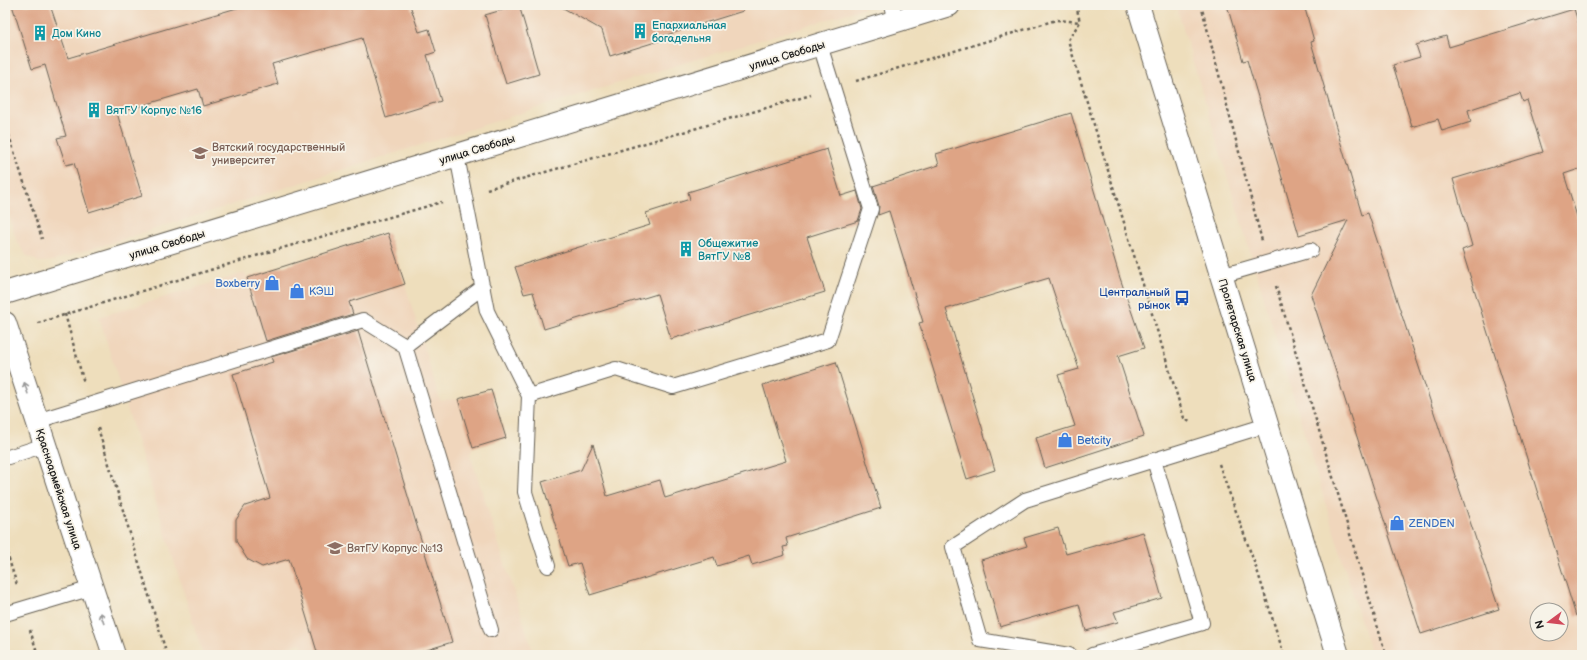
<svg xmlns="http://www.w3.org/2000/svg" width="1587" height="660" font-family="'Balsamiq Sans',sans-serif">
<style>
.built{fill:#f0d6bc;fill-rule:evenodd}
.building{fill:#dea485}
.lines{fill:none;stroke-linecap:round;stroke-linejoin:round}
.lane-casing{stroke:#666054;stroke-width:16}
.street-casing{stroke:#666054;stroke-width:24}
.path{stroke:#666054;stroke-width:2.5;stroke-dasharray:3 3;stroke-linecap:butt}
.lane{stroke:#fff;stroke-width:14}
.street{stroke:#fff;stroke-width:22}
.oneway{stroke:#999}
.labels{text-anchor:middle;stroke-width:3.5;stroke-linejoin:round;paint-order:stroke}
.culture-label{font-size:11px;fill:#0d838f;stroke:#f7f3e8;text-anchor:start}
.street-label{font-size:11px;fill:#1c1c1c;stroke:#f7f3e8}
.education-label{font-size:11px;fill:#785e54;stroke:#f7f3e8;text-anchor:start}
.shop-label{font-size:11px;fill:#366cbe;stroke:#f7f3e8;text-anchor:start}
.transit-label{font-size:11px;fill:#164399;stroke:#f7f3e8;text-anchor:end}
</style>
<rect width="100%" height="100%" fill="#f7f3e8"/>
<filter id="ink" filterUnits="userSpaceOnUse"><feTurbulence type="fractalNoise" baseFrequency=".025" numOctaves="2"/><feDisplacementMap in="SourceGraphic" scale="8" xChannelSelector="R" yChannelSelector="G"/><feConvolveMatrix kernelMatrix="1 2 1 2 8 2 1 2 1" color-interpolation-filters="sRGB"/></filter>
<filter id="wash" filterUnits="userSpaceOnUse"><feTurbulence type="fractalNoise" baseFrequency=".012" numOctaves="4" result="noise"/><feDisplacementMap in="SourceGraphic" scale="16" xChannelSelector="R" yChannelSelector="G"/><feGaussianBlur stdDeviation="0.9" result="paint"/><feColorMatrix in="noise" values="0 0 0 0 0 0 0 0 0 0 0 0 0 0 0 0 0 1.4 0 .05"/><feComposite in="paint" operator="in"/></filter>
<g filter="url(#wash)">
<rect width="100%" height="100%" fill="#eedebc"/>
<!-- built -->
<path class="built" d="M5,5H874L550,104L53,261L39,262L27,256L17,242L5,202Z
M1176,5H1582V655H1371ZM1537,610H1561V634H1537Z
M245,273L263,329L405,284L440,401L458,399L473,448L470,454L534,655H305L301,643L260,655H203L99,317Z"/>
<g id="blocks">
<!-- building -->
<path class="building" d="M12,5H50L68,58L247,5H410L419,32L429,29L436,52L427,55L441,101L386,118L362,38L272,64L278,84L203,106L198,89L117,113L142,196L89,212L74,163L66,165L57,138L66,136L45,65L32,69Z
M519,5L539,74L506,84L485,15Z
M558,5H742L743,11L660,37L662,40L610,56L602,30Z
M1227,5H1304L1314,41L1311,42L1362,215L1368,213L1499,609L1421,634L1311,295L1348,220L1299,235L1247,60L1243,61Z
M1574,9L1582,34V168L1564,174L1582,233V615L1576,616L1462,250L1472,246L1453,179L1543,152L1527,100L1523,102L1520,93L1468,110L1471,122L1442,131L1438,119L1412,127L1393,65L1420,57L1416,45L1446,36L1449,47Z
M1071,113L1120,278L1144,348L1118,356L1144,436L1045,468L1036,438L1075,426L1058,375L1079,369L1049,278L946,309L995,470L967,479L919,323L923,322L889,211L878,215L879,206L873,186L939,165L936,154Z
M827,149L841,196L857,191L862,209L858,221L807,237L825,292L671,339L657,294L544,329L533,292L524,294L515,267L650,225L646,213L690,199L688,192Z
M388,233L405,284L349,302L353,314L266,341L247,278Z
M358,331L452,642L411,655H318L289,559L262,567L247,559L236,541V520L245,506L270,498L233,374L273,362L271,357Z
M836,362L881,508L786,538L788,546L783,547L785,555L752,565L749,556L717,566L714,557L590,595L580,563L568,566L542,482L581,470L593,444L607,496L660,480L665,498L786,461L763,385Z
M491,390L506,438L473,448L458,399Z
M1058,528L1066,554L1143,532L1162,598L1114,612L1118,622L1086,631L1079,604L1000,627L981,560L1027,546L1024,538Z"/>
</g>
</g>
<g filter="url(#ink)">
<use href="#blocks" fill-opacity="0" stroke="#666054" stroke-width="1"/>
<g class="lines">
<defs>
<path id="lane" d="M892,5L896,21
M457,156L487,311L529,396L616,369L673,387L828,340L871,209L820,45
M1221,276L1311,250
M405,346L483,287
M529,396L525,492L548,566
M37,421L363,320L405,346L491,630
M5,458L45,445
M5,614L92,588
M1069,655L980,640L953,547L1025,500L1267,425
M1092,655L1202,623L1154,460"/>
<path id="street" d="M1138,5L1338,655
M5,293L949,5
M5,323L114,655"/>
</defs>
<!-- lane casing -->
<use href="#lane" class="lane-casing"/>
<!-- street casing -->
<use href="#street" class="street-casing"/>
<!-- path -->
<path class="path" d="M1076,5L1080,22L1068,40L1184,418L1191,423
M1201,5L1262,241
M856,81L1056,20L1080,22
M5,123L42,239
M487,189L811,95
M1276,286L1386,655
M65,314L84,383
M38,323L272,251L442,202
M98,428L167,655
M1219,464L1258,573L1284,655
M5,547L17,585
M30,630L38,655"/>
<!-- lane -->
<use href="#lane" class="lane"/>
<!-- street -->
<use href="#street" class="street"/>
</g>
<!-- one-way arrows -->
<defs><path id="oneway-shaft" d="M-6 0H5M1.5-3L5.5 0L1.5 3" fill="none" stroke-width="1.6" stroke-linecap="round" stroke-linejoin="round"/></defs>
<g class="oneway">
<use href="#oneway-shaft" transform="translate(26 388) rotate(-108)"/>
<use href="#oneway-shaft" transform="translate(102 618) rotate(-108)"/>
</g>
</g>
<!-- icons -->
<defs>
<symbol id="building-bare" viewBox="-9 -9 18 18"><path d="M-4-6H4V6H1V3H-1V6H-4ZM-2.5-4.3h1.7v1.8h-1.7ZM.8-4.3h1.7v1.8H.8ZM-2.5-1h1.7V.8h-1.7ZM.8-1h1.7V.8H.8Z" fill="#0f9aa8" stroke="#f7f3e8" stroke-width="2.5" paint-order="stroke"/></symbol>
<symbol id="university-bare" viewBox="-9 -9 18 18"><path d="M0-5L7-2L0 1L-7-2ZM-4 1L0 2.5L4 1V4Q0 6-4 4Z" fill="#8d6e63" stroke="#f7f3e8" stroke-width="2.5" paint-order="stroke"/></symbol>
<symbol id="shop-bare" viewBox="-9 -9 18 18"><path d="M-5-2.5h2.3a2.7 3.5 0 0 1 5.4 0H5L5.5 6h-11ZM-1.5-2.5h3a1.5 2.3 0 0 0-3 0Z" fill="#3f7fe0" stroke="#f7f3e8" stroke-width="2.5" paint-order="stroke"/></symbol>
<symbol id="bus-bare" viewBox="-9 -9 18 18"><path d="M-5-6H5V4H4V6H2V4H-2V6H-4V4H-5ZM-3.5-4V0h7V-4ZM-3.5 1.2v1.5H-2V1.2ZM2 1.2v1.5H3.5V1.2Z" fill="#1a4fb4" stroke="#f7f3e8" stroke-width="2.5" paint-order="stroke"/></symbol>
</defs>
<g fill-rule="evenodd">
<use href="#building-bare" x="629" y="20" width="22" height="22"/>
<use href="#building-bare" x="29" y="22" width="22" height="22"/>
<use href="#building-bare" x="83" y="99" width="22" height="22"/>
<use href="#university-bare" x="189" y="142" width="22" height="22"/>
<use href="#building-bare" x="675" y="238" width="22" height="22"/>
<use href="#shop-bare" x="261" y="272" width="22" height="22"/>
<use href="#shop-bare" x="286" y="280" width="22" height="22"/>
<use href="#bus-bare" x="1171" y="287" width="22" height="22"/>
<use href="#shop-bare" x="1054" y="429" width="22" height="22"/>
<use href="#shop-bare" x="1386" y="512" width="22" height="22"/>
<use href="#university-bare" x="324" y="537" width="22" height="22"/>
</g>
<g class="labels">
<!-- culture labels -->
<g class="culture-label">
<text x="652" y="29">Епархиальная<tspan x="652" dy="13">богадельня</tspan></text>
<text x="52" y="37">Дом Кино</text>
<text x="106" y="114">ВятГУ Корпус №16</text>
<text x="698" y="247">Общежитие<tspan x="698" dy="13">ВятГУ №8</tspan></text>
</g>
<!-- street labels -->
<g class="street-label">
<text transform="translate(787 55) rotate(-17)" y="4">улица Свободы</text>
<text transform="translate(477 149) rotate(-17)" y="4">улица Свободы</text>
<text transform="translate(167 244) rotate(-17)" y="4">улица Свободы</text>
<text transform="translate(1238 330) rotate(73)" y="4">Пролетарская улица</text>
<text transform="translate(59 489) rotate(72)" y="4">Красноармейская улица</text>
</g>
<!-- education labels -->
<g class="education-label">
<text x="212" y="151">Вятский государственный<tspan x="212" dy="13">университет</tspan></text>
<text x="347" y="552">ВятГУ Корпус №13</text>
</g>
<!-- shop labels -->
<g class="shop-label">
<text x="260" y="287" text-anchor="end">Boxberry</text>
<text x="309" y="295">КЭШ</text>
<text x="1077" y="444">Betcity</text>
<text x="1409" y="527">ZENDEN</text>
</g>
<!-- transit labels -->
<g class="transit-label">
<text x="1170" y="296">Центральный<tspan x="1170" dy="13">рынок</tspan></text>
</g>
</g>
<!-- margin -->
<rect width="1587" height="660" fill="none" stroke="#f7f3e8" stroke-width="20"/>
<!-- north arrow -->
<g transform="translate(1549 622) rotate(255)"><circle r="19" fill="#f7f3e8" stroke="#9f9d96"/>
<path d="M0-3L7 15L0 10L-7 15Z" fill="#d1495b"/>
<text y="-6" font-size="11" font-weight="bold" text-anchor="middle" fill="#1c1c1c">N</text>
</g>
</svg>
